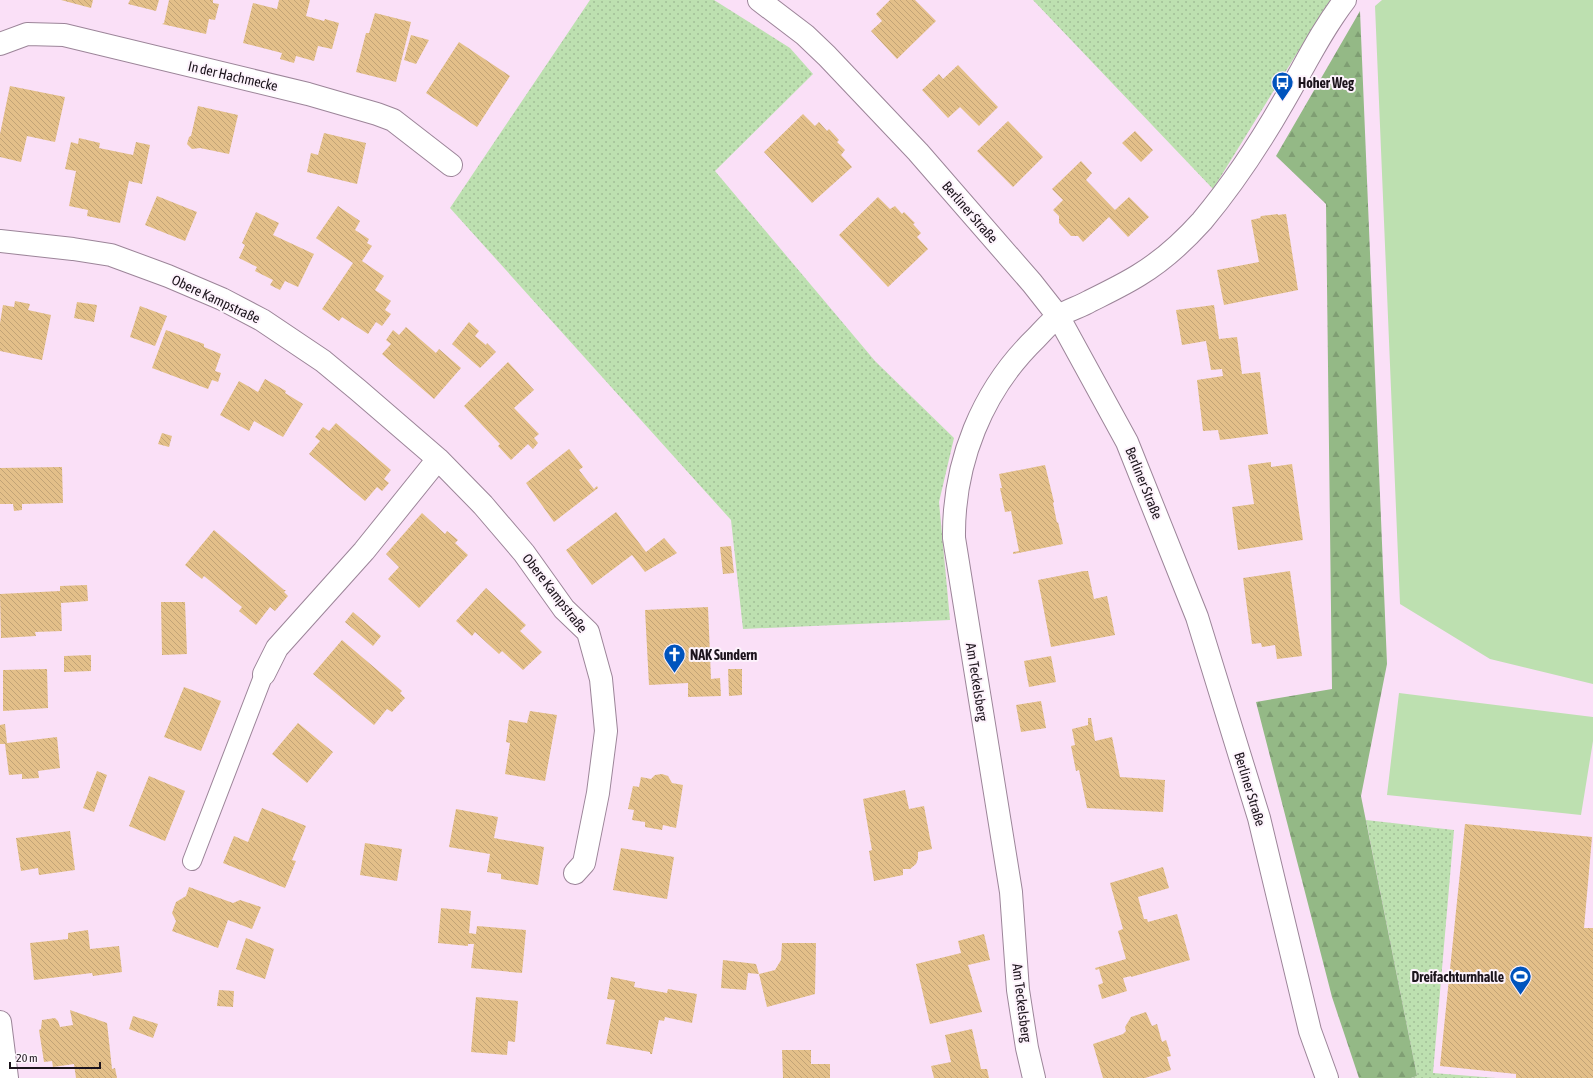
<svg xmlns="http://www.w3.org/2000/svg" width="1593" height="1078" font-family="'Asap Condensed',sans-serif">
<style>
.grass{fill:url(#grass-dots)}
.forest{fill:url(#forest-firs)}
.garden{fill:#bde0b0}
.building{fill:url(#building-back-hatch)}
.lines{fill:none;stroke-linecap:round;stroke-linejoin:round}
.lane-casing{stroke:#9c8599;stroke-width:20}
.street-casing{stroke:#9c8599;stroke-width:24}
.lane{stroke:#fff;stroke-width:18}
.street{stroke:#fff;stroke-width:22}
.labels{text-anchor:middle;stroke-width:4;stroke-linejoin:round;paint-order:stroke}
.street-label{font-size:14px;fill:#1c141c;stroke:#fdf3fc}
.poi-label{font-size:14px;font-weight:bold;fill:#1c141c;stroke:#fdf3fc;text-anchor:start}
</style>
<defs>
<pattern id="grass-dots" width="8" height="8" patternUnits="userSpaceOnUse"><rect width="8" height="8" fill="#bde0b0"/><path d="M2 2h.1M6 6h.1" fill="none" stroke="#a2bf97" stroke-width="1.8" stroke-linecap="round"/></pattern>
<pattern id="forest-firs" width="22" height="20" patternUnits="userSpaceOnUse"><rect width="22" height="20" fill="#94b986"/><path d="M5 1l3.5 6h-7zM16 11l3.5 6h-7z" fill="#7f9e73"/></pattern>
<pattern id="building-back-hatch" width="6" height="6" patternUnits="userSpaceOnUse"><rect width="6" height="6" fill="#e3bf89"/><path d="M-1 5l2 2M0 0l6 6M5-1l2 2" fill="none" stroke="#c2a376"/></pattern>
</defs>
<rect width="100%" height="100%" fill="#fae0f7"/>
<!-- grass -->
<path class="grass" d="M590,0H714L790,48L813,74L715,171L875,361L954,438L939,502L950,620L743,629L731,520L450,208Z
M1033,0H1331L1320,16L1213,189Z
M1366,820L1454,830L1433,1073L1496,1078H1411L1417,1076Z"/>
<!-- forest -->
<path class="forest" d="M1360,11L1387,664L1361,796L1417,1076L1411,1078H1359L1332,997L1256,702L1332,689L1326,204L1276,156Z"/>
<!-- garden -->
<path class="garden" d="M1382,0H1593V684L1490,659L1400,604L1375,6Z
M1399,693L1593,717V741L1581,815L1387,795Z"/>
<!-- building -->
<path class="building" d="M61,0H93L91,8Z
M130,0H159L156,11L128,4Z
M169,0H213V3L219,4L215,20L209,19L206,34L162,24L164,23Z
M279,0H310L306,16L324,21L325,19L339,23L332,49L318,46L314,61L296,56L294,63L280,59L282,53L243,43L253,3L277,9Z
M890,0H915L936,21L897,59L871,31L882,21L876,14Z
M375,13L411,22L396,82L356,72L366,33H369Z
M411,35L429,40L416,64L404,60Z
M459,42L510,76L477,127L426,93Z
M958,65L998,107L979,126L960,107L948,118L922,90L939,74L943,79Z
M10,86L65,97L55,142L27,136L21,162L0,157V134Z
M198,106L238,115L229,154L200,148L192,149L187,144L189,137L191,136Z
M803,114L815,126L819,122L827,131L829,129L839,140L837,142L845,150L841,155L852,167L812,203L764,152Z
M1008,121L1043,157L1013,187L977,151Z
M1135,131L1153,150L1141,162L1122,143Z
M324,133L366,143L357,184L307,172L311,153L318,155Z
M79,138L100,143L99,148L133,155L136,142L150,145L142,184L129,181L120,223L87,216L88,210L69,206L76,171L65,169L71,142L78,144Z
M1081,161L1092,173L1086,180L1115,210L1129,197L1149,217L1128,237L1109,217L1083,242L1078,236H1071L1059,223V216L1053,210L1063,200L1052,189Z
M157,196L197,212L185,241L145,225Z
M878,197L890,209L895,206L902,214L904,212L915,223L913,224L921,233L917,237L928,249L888,287L839,235Z
M338,206L360,221L355,230L369,239L367,243L372,246L362,261L384,276L375,290L391,301L385,310L391,314L382,326L376,322L368,334L342,317L339,321L322,309L353,263L316,238Z
M256,212L279,223L273,235L314,254L298,287L285,281L280,290L270,285L273,280L255,271L257,267L239,258L245,245L242,243Z
M1278,214V215L1286,214L1298,290L1224,305L1217,270L1259,262L1251,220L1260,218L1261,216Z
M15,301L30,304L28,310L51,315L42,360L0,351V323L3,305L14,307Z
M77,302L97,305L94,322L74,318Z
M1214,305L1219,339L1237,337L1242,374L1260,372L1268,434L1220,440L1218,430L1203,431L1197,380L1223,376L1222,369L1211,370L1206,341L1182,345L1176,310Z
M140,306L167,316L155,346L130,337Z
M469,322L479,331L475,336L486,345L487,343L496,352L480,368L452,344Z
M406,327L436,353L439,349L461,368L434,399L382,354L391,344L386,340L393,330L399,335Z
M166,330L204,344V347L221,354L215,371L221,373L218,382L212,380L208,389L152,368Z
M508,362L534,390L514,408L539,434L534,438L538,443L533,449L528,444L511,460L498,446L500,444L464,406Z
M265,379L286,391L285,393L303,404L283,437L254,421L249,431L220,415L239,381L258,392Z
M336,423L391,470L384,479L389,483L382,491L377,487L365,501L309,454L320,441L315,437L323,427L329,431Z
M162,433L172,436L169,447L158,444Z
M569,449L583,467L579,470L594,489L597,486L598,488L554,522L526,483Z
M1271,462V467L1292,464L1303,540L1238,550L1232,507L1254,504L1248,465Z
M1045,465L1054,502L1053,503L1057,523L1058,522L1063,544L1013,554V552L1019,551L1011,511L1005,512L1000,488H1002L999,474Z
M62,467L63,503L22,504V510L14,511L13,504H0V468Z
M616,512L646,552L664,538L677,553L645,572L632,555L592,585L566,550Z
M422,513L445,534L447,531L458,540L455,543L468,555L419,608L388,579L399,567L386,554Z
M214,530L284,590H286L284,592L288,596L275,611L270,607L256,625L239,611L242,607L204,576L202,579L185,565Z
M731,546L734,573L723,574L720,547Z
M1084,571H1088L1094,599L1107,596L1115,635L1051,647L1038,580Z
M1290,571L1302,656L1277,659L1275,645L1262,647L1261,643L1252,644L1243,578Z
M87,585L88,601L61,603L62,631L35,632L36,636L1,638L0,594L60,591V586Z
M486,588L526,625L520,631L542,652L523,670L502,651L499,654L475,632L472,636L456,621Z
M161,602H185L187,654L162,655Z
M708,607L711,679L720,678L721,696L688,697V683L649,685L645,610Z
M353,612L381,636L373,646L345,622Z
M342,640L402,691L400,693L405,698L392,712L387,709L374,725L313,674Z
M91,655V671L64,672V656Z
M1051,656L1056,682L1029,687L1024,661Z
M47,669L48,708L3,711V670Z
M728,669H742V695L729,696Z
M184,687L221,701L201,751L164,737Z
M1041,701L1046,728L1021,732L1016,705Z
M530,711L557,715L545,781L505,774L510,743L506,742L509,720L527,723Z
M1088,718H1091L1095,741L1112,737L1120,777L1165,780L1163,812L1087,808L1079,770L1076,771L1071,746L1075,745L1072,729L1088,725Z
M298,723L333,752L307,783L272,754Z
M5,724L7,743L57,737L60,768L38,771L39,778L22,779V774L9,775L5,744H0V725Z
M97,771L107,775L94,812L83,808Z
M662,774L668,776L672,783L683,785L676,828L663,825L662,830L645,827V822L632,820L634,810L628,809L633,786L639,787L641,777L651,779L655,775Z
M149,776L185,791L165,841L129,826Z
M905,790L909,809L924,806L932,849L918,852V859L916,864L910,869H903V875L874,881L869,851L872,850L863,799Z
M262,808L306,826L292,860L296,861L285,888L223,863L234,836L248,842Z
M456,809L498,817L494,838L544,847L538,885L501,879V874L487,872L490,854L449,847Z
M1465,824L1592,837L1584,928H1593V1078H1516V1074L1440,1066Z
M70,831L75,870L39,875L38,868L21,871L16,838Z
M365,843L402,849L397,881L360,875Z
M621,848L674,857L667,899L613,890Z
M1163,867L1169,888L1138,897L1144,919H1147L1148,922L1177,914L1190,960L1131,977V976L1123,978L1127,991L1102,999L1098,985L1103,983L1099,969L1096,970L1095,968L1126,959L1118,931L1123,929L1110,883Z
M189,887L233,903L240,900L261,907L252,929L228,920L218,948L172,931L176,921L172,913L176,902L186,896Z
M441,908L471,911L469,933L476,934L477,926L526,930L522,973L471,968L474,944H468V946L438,943Z
M88,930L90,949L119,946L122,972L93,976L92,973L34,980L30,943L68,939V933Z
M984,934L990,960L968,965L982,1012L930,1024L916,964L961,953L958,941Z
M246,938L274,949L265,979L236,969Z
M782,943H816L815,994L767,1007L759,974L775,970L781,960Z
M723,960L756,964L759,974L748,973L746,990L721,988Z
M611,977L635,982L634,987L667,993L668,989L697,994L692,1023L665,1017L664,1021L659,1020L652,1054H650V1052L606,1044L615,1000L607,999Z
M219,990L234,991L233,1007L217,1006Z
M476,997L518,1001L515,1042L508,1041L507,1055L471,1052Z
M70,1010L107,1023L112,1069L115,1068L117,1078H76L74,1064L53,1067L52,1061L44,1062L39,1030L41,1029L42,1020L55,1018L58,1021L60,1027L73,1025Z
M1146,1012L1152,1026L1157,1024L1162,1042L1166,1040L1171,1056L1167,1057L1171,1070L1145,1078H1103L1093,1044L1123,1034L1126,1031L1125,1027L1131,1017Z
M133,1016L158,1024L153,1038L129,1029Z
M972,1029L981,1069H987L989,1078H934L931,1066L951,1062L945,1035Z
M782,1050H811V1064H830V1078H783Z"/>
<g class="lines">
<defs>
<path id="lane" d="M192,861L264,674"/>
<path id="street" d="M759,0L805,35L827,56L918,152L1032,283L1058,316L1127,442L1197,617L1259,818L1310,1031L1327,1078
M0,44L27,34L64,35L308,94L377,114L393,120L451,165
M0,241L73,249L111,255L168,276L222,299L262,320L323,361L358,390L438,459L483,505L524,553L564,609L588,632L601,679L606,731L598,793L584,863L575,873
M264,674L277,648L364,551L438,459
M0,1022L7,1078
M1034,1078L1027,1048L1018,990L1011,892L954,538C953,463 982,390 1036,338C1043,331 1050,322 1059,316C1068,310 1080,307 1090,301C1106,293 1123,285 1139,275C1162,261 1184,241 1202,221C1233,184 1260,143 1284,101C1304,67 1321,31 1345,0"/>
</defs>
<!-- lane casing -->
<use href="#lane" class="lane-casing"/>
<!-- street casing -->
<use href="#street" class="street-casing"/>
<!-- lane -->
<use href="#lane" class="lane"/>
<!-- street -->
<use href="#street" class="street"/>
</g>
<!-- icons -->
<defs>
<symbol id="bus-pin" viewBox="-11 -11 22 30"><path d="M0 17L-7.5 6A9.5 9.5 0 1 1 7.5 6Z" fill="#0054bd" stroke="#fdf3fc"/><path d="M-5-6H5V4H4V6H2V4H-2V6H-4V4H-5ZM-3.5-4V0h7V-4ZM-3.5 1.2v1.5H-2V1.2ZM2 1.2v1.5H3.5V1.2Z" fill="#fff"/></symbol>
<symbol id="church-pin" viewBox="-11 -11 22 30"><path d="M0 17L-7.5 6A9.5 9.5 0 1 1 7.5 6Z" fill="#0054bd" stroke="#fdf3fc"/><path d="M-1.2-6h2.4v3.5h3.3v2.4h-3.3V6h-2.4V-.1h-3.3v-2.4h3.3Z" fill="#fff"/></symbol>
<symbol id="stadium-pin" viewBox="-11 -11 22 30"><path d="M0 17L-7.5 6A9.5 9.5 0 1 1 7.5 6Z" fill="#0054bd" stroke="#fdf3fc"/><path d="M0-5a6.5 5 0 1 0 0 10a6.5 5 0 1 0 0-10ZM-3.5-1.8h7v3.6h-7Z" fill="#fff"/></symbol>
</defs>
<g fill-rule="evenodd">
<use href="#bus-pin" x="1270" y="70" width="25" height="34"/>
<use href="#church-pin" x="662" y="642" width="25" height="34"/>
<use href="#stadium-pin" x="1508" y="964" width="25" height="34"/>
</g>
<g class="labels">
<!-- street labels -->
<g class="street-label">
<text transform="translate(233 76) rotate(13)" y="5">In der Hachmecke</text>
<text transform="translate(970 212) rotate(49)" y="5">Berliner Straße</text>
<text transform="translate(216 299) rotate(25)" y="5">Obere Kampstraße</text>
<text transform="translate(1144 483) rotate(68)" y="5">Berliner Straße</text>
<text transform="translate(555 593) rotate(52)" y="5">Obere Kampstraße</text>
<text transform="translate(977 682) rotate(81)" y="5">Am Teckelsberg</text>
<text transform="translate(1250 789) rotate(73)" y="5">Berliner Straße</text>
<text transform="translate(1022 1003) rotate(83)" y="5">Am Teckelsberg</text>
</g>
<!-- poi labels -->
<g class="poi-label">
<text x="1298" y="88">Hoher Weg</text>
<text x="690" y="660">NAK Sundern</text>
<text x="1504" y="982" text-anchor="end">Dreifachturnhalle</text>
</g>
</g>
<!-- scale -->
<path d="M10 1062v6h90v-6" fill="none" stroke="#1c141c" stroke-width="2"/>
<text x="16" y="1062" font-size="12" fill="#1c141c" stroke="#fdf3fc" stroke-width="3" paint-order="stroke">20 m</text>
</svg>
